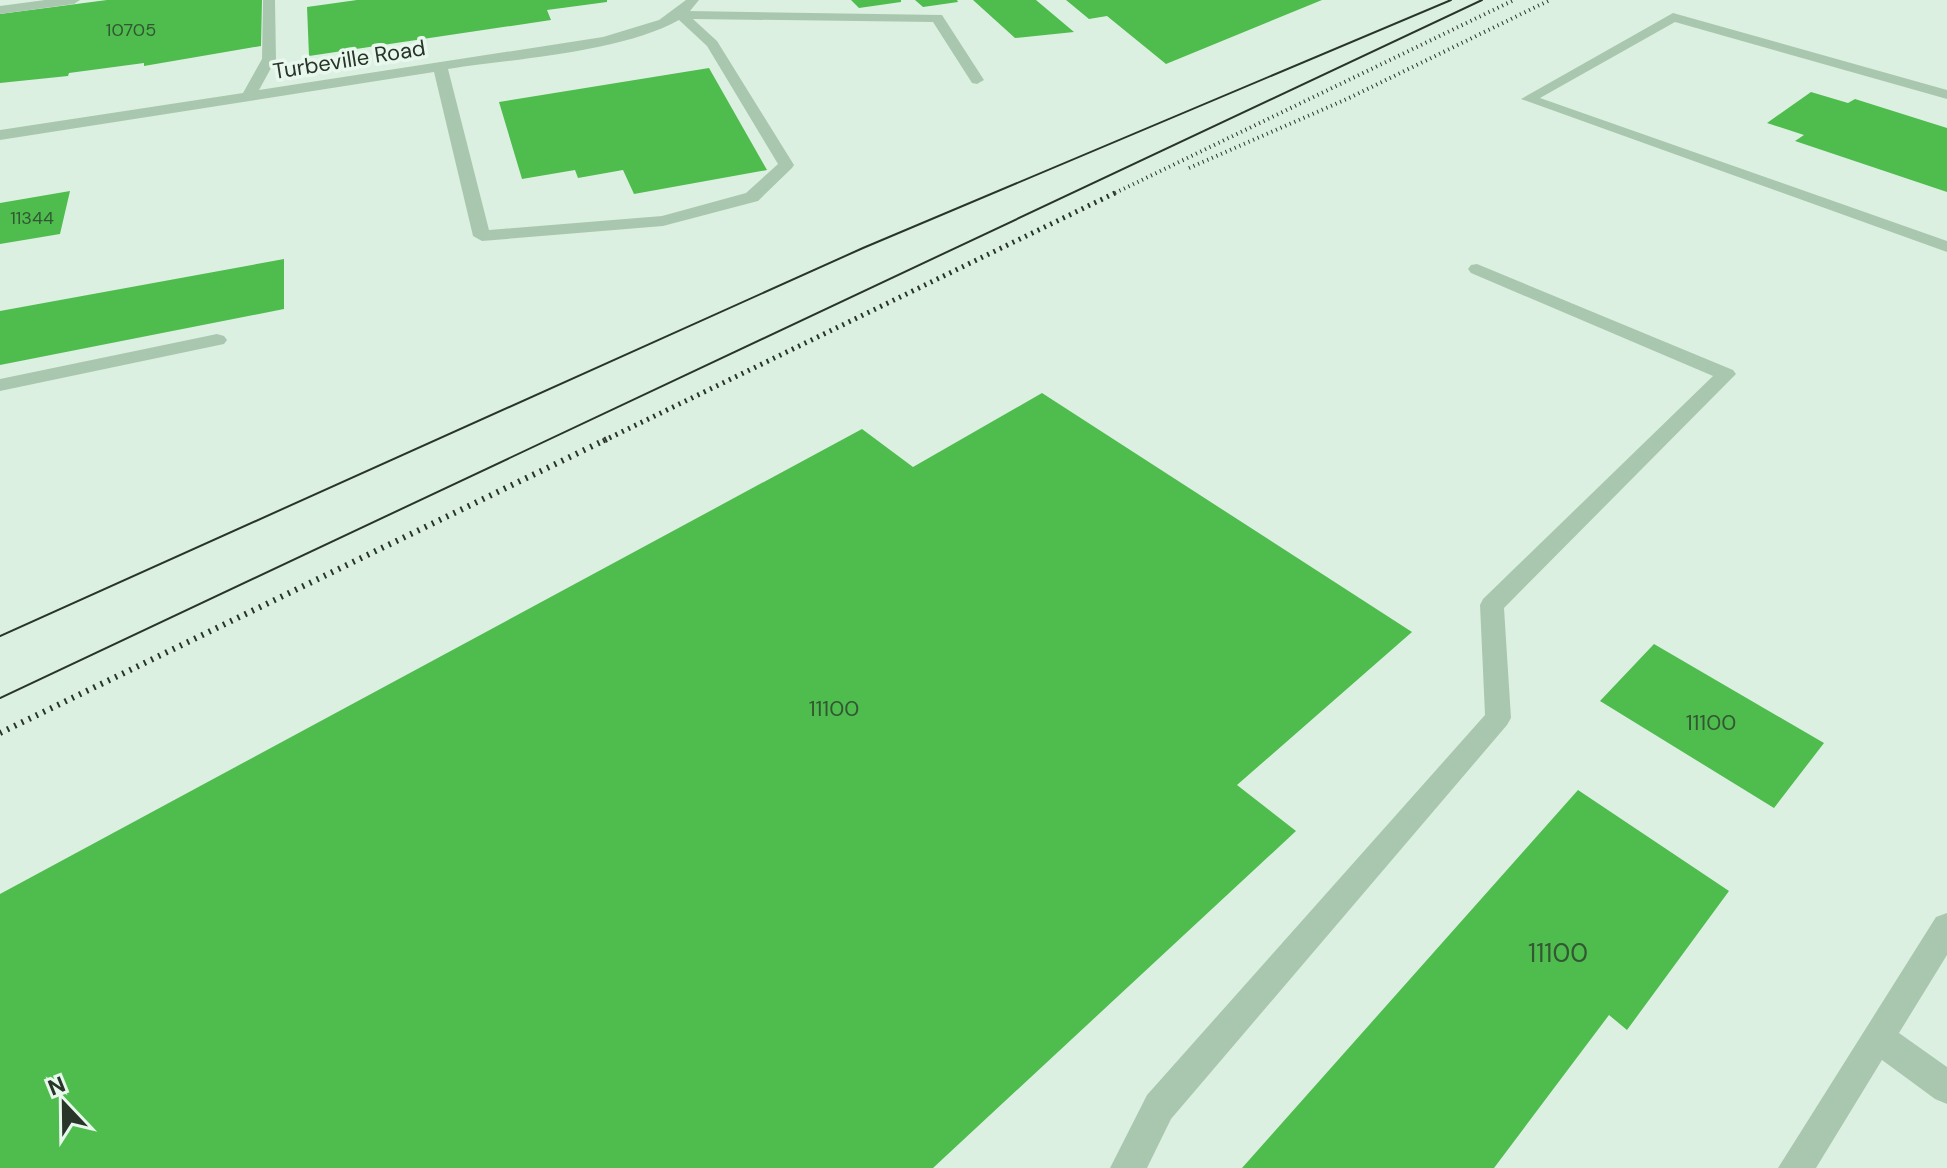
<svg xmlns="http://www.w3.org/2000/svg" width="1947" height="1168" font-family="'DM Sans',sans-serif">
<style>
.building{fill:#4fbc4e}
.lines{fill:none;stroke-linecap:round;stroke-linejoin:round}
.minor{fill:#a9c7af;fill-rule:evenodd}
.tram{stroke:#283529;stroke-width:2}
.rail-far2{stroke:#283529;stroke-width:4;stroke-dasharray:1 4;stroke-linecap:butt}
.rail-far1{stroke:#283529;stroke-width:5;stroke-dasharray:2 5;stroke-linecap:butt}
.rail{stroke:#283529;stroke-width:6;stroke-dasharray:2 6;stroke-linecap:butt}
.labels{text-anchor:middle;stroke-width:7;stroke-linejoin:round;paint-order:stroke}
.far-number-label{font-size:18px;fill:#325732}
.far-street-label{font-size:22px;fill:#283529;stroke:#e8f8ed}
.number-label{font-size:22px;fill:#325732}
.near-number-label{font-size:26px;fill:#325732}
</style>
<rect width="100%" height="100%" fill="#dcf0e2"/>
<!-- building -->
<path class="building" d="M107,0H262L261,46L144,66V63L69,73L68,76L0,83V14Z
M357,0H607V2L547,10L551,20L309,56L307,7Z
M851,0H901V2L859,8Z
M915,0H957L958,2L923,7Z
M973,0H1036L1074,32L1015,38Z
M1066,0H1322L1166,64L1107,16L1089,19Z
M709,68L767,170L634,194L623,170L578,178L575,170L522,179L499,102Z
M1811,92L1848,103L1855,99L1947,128V192L1795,141L1804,135L1767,123Z
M70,191L60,234L0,244V203Z
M284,259V309L0,365V311Z
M1042,393L1412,632L1237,785L1296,831L933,1168H0V894L862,429L913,467Z
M1654,644L1824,743L1774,808L1600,701Z
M1578,790L1729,891L1627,1030L1609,1015L1494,1168H1242Z"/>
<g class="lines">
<!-- minor -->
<path class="minor" d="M45,0H80L74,4L0,14V6Z
M263,0H275L276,59L259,90L603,37L659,20L686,0H699L690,11L942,15L984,80L977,84L972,83L933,22L693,19L717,41L794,165L792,168L758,201L663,226L482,241L473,236L434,72L0,140V130L243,93L262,59ZM679,20L707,46L778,164L746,193L662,216L489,230L448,69C514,59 622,52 679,20Z
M1673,13L1947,90V99L1675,22L1540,98L1947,241V252L1521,99Z
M1477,264L1733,370L1736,374L1504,608L1511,718L1507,725L1171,1119L1147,1168H1110L1147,1095L1485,715L1480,605L1483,599L1713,376L1471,273L1468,269L1471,265Z
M217,334L224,336L227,340L224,344L0,391V379Z
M1947,913V955L1899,1033L1947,1067V1104L1935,1099L1882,1060L1816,1168H1778L1936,917Z"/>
<!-- tram -->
<path class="tram" d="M0,636L863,248L1451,0
M0,698L1482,0"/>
<!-- rail-far2 -->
<path class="rail-far2" d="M1189,168L1349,98L1550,0
M1115,193L1514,0"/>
<!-- rail-far1 -->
<path class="rail-far1" d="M603,441L1119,191"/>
<!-- rail -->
<path class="rail" d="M0,733L607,439"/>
</g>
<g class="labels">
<!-- far-number labels -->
<g class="far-number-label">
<text x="131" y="36">10705</text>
<text x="32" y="224">11344</text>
</g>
<!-- far-street labels -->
<g class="far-street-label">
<text transform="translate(349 59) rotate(-9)" y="8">Turbeville Road</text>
</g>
<!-- number labels -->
<g class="number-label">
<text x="834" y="716">11100</text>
<text x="1711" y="730">11100</text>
</g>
<!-- near-number labels -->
<g class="near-number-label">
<text x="1558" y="962">11100</text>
</g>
</g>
<!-- north arrow -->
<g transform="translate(64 1104) rotate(338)" stroke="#e8f8ed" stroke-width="6" paint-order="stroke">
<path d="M0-6L14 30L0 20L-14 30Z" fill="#283529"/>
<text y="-12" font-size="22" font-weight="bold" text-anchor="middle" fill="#283529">N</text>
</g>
</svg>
